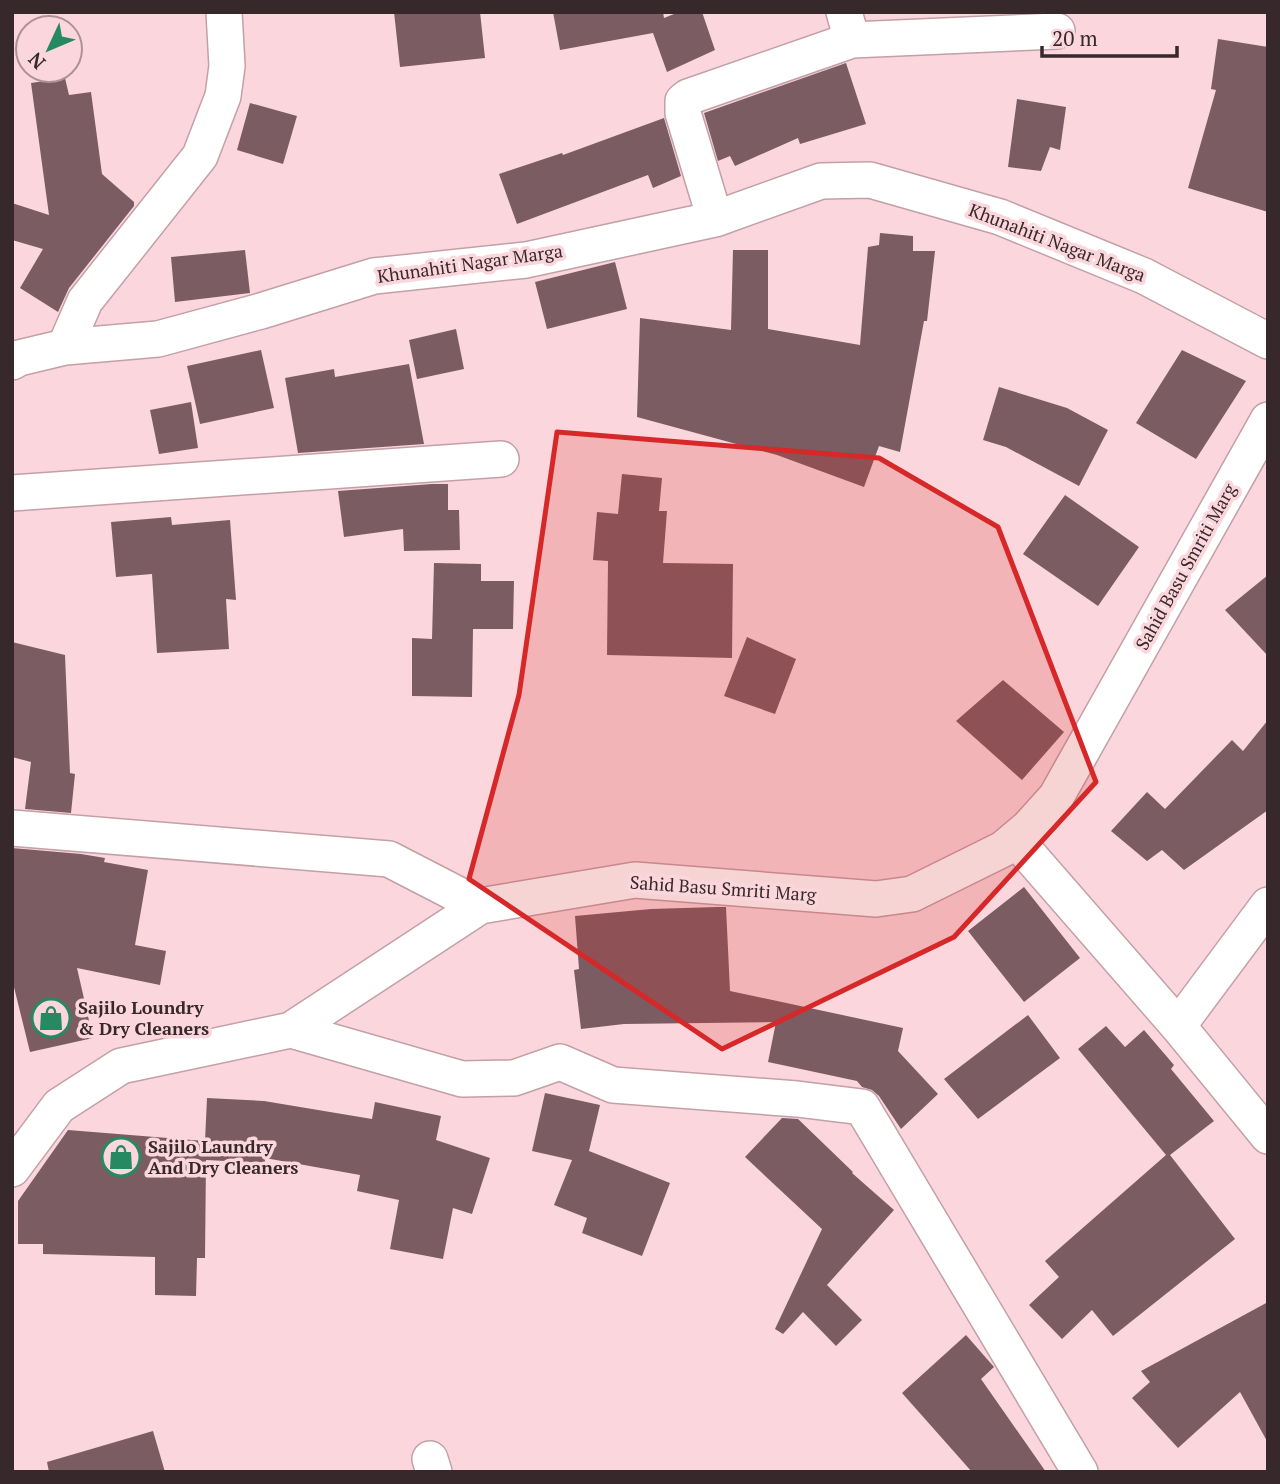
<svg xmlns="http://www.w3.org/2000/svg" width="1280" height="1484" font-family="'PT Serif',serif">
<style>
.building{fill:#7b5c62}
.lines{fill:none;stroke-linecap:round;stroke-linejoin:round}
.street-casing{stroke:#c3a0a7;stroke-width:38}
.street{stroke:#fff;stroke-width:35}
.marked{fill:#d62828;fill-opacity:0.2;stroke:#d62828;stroke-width:5;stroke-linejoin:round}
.labels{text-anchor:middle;stroke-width:7;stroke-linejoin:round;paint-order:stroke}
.street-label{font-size:18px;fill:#37292b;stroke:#fbd7dd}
.poi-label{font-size:18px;font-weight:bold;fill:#37292b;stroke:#fbd7dd;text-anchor:start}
</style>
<rect width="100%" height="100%" fill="#fbd7dd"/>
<!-- building -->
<path class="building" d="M394,12H480L485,58L400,67Z
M553,12H663L664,18L679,12H702L715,50L667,72L653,33L560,50Z
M1218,39L1268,47V212L1188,188L1216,90L1211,89Z
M846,63L866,124L800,144L798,138L735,166L730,156L718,161L704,113Z
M65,78L69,95L91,92L102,174L134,202V206L69,288L58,312L20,288L43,249L12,240V203L49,215L31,83Z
M1017,99L1066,107L1060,150L1050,147L1041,171L1008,167Z
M250,103L297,116L283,164L237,150Z
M664,118L681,176L653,188L648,175L517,224L499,174L562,153L563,155Z
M880,233L913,236V251H935L927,321H924L900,452L879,446L864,487L777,455L637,417L640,318L731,330L733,250H768V329L860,345L868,247L879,245Z
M245,250L250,293L175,302L171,257Z
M615,262L627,309L547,329L535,282Z
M456,329L464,369L417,379L409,340Z
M261,350L274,408L200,424L187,366Z
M1182,350L1246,381L1196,459L1136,423Z
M409,364L424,444L298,453L285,378L334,369L335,377Z
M999,387L1067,408L1108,430L1079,486L1006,447L983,440Z
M191,402L198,448L159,454L150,410Z
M622,474L662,478L659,511H667L663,563L733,564L732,658L607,655L608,561L593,560L597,512L618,514Z
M432,484H448V510H459L460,550L404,551L403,529L344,537L338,491Z
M1065,495L1139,547L1098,606L1023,554Z
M171,517L172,525L230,520L236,600L226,599L229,649L157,653L152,574L116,577L111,522Z
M434,563L481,564V581H514L513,629H473L472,697L412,696V638L432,639Z
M1268,575V656L1225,610Z
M747,637L796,659L775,714L724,696Z
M12,642L65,655L70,773L75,774L71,813L25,809L31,762L12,757Z
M1003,680L1064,732L1022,780L956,721Z
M1268,720V810L1184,870L1162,850L1147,861L1111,831L1147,792L1165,809L1232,740L1243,751Z
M12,848L81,854L105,858L104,862L148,870L135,945L166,951L160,985L77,968L93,1038L30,1052L12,979Z
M1024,887L1080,958L1024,1002L968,931Z
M717,907H726L730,991L903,1028L898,1051L938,1094L901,1129L879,1096L872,1090L862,1087L857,1081L768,1062L776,1022L624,1024L581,1029L574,970L579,969L575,916L651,909Z
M1028,1015L1060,1058L978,1119L944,1079Z
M1106,1026L1125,1047L1144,1030L1174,1065L1171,1069L1214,1121L1170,1155L1235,1239L1113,1336L1092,1310L1062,1339L1029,1305L1059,1277L1045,1261L1166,1155L1078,1049Z
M545,1093L600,1105L589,1151L670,1183L642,1256L582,1233L587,1218L554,1205L572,1160L532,1151Z
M207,1098L264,1101L372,1119L375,1102L441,1116L436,1140L490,1158L472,1214L453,1208L443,1259L390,1249L399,1200L357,1191L360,1175L265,1158V1163L206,1160L205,1258H197L196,1296L155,1295V1257L43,1254V1244H18V1201L68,1130L205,1141Z
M782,1118L798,1119L853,1172L852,1173L894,1210L827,1285L862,1320L836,1346L803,1312L783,1334L775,1329L822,1229L745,1157Z
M1268,1302V1443L1240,1392L1178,1448L1132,1398L1150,1382L1141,1371Z
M966,1335L994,1367L981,1379L1046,1472H972L902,1393Z
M153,1431L165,1472H49L47,1462Z"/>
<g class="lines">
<defs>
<path id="street" d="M224,12L227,66L223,96L200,156L85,301L65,347L158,339L261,311L374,276L526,260L715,219L821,181L870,180L1000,217L1144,276L1268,341
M844,12L852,40
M715,219L683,113V101L688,97L852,40L1057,31
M12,362L19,358L65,347
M12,493L501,459
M12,828L389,859L480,906
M1015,839L1178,1026L1268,1136
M1178,1026L1268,905
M291,1030L462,1079L514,1078L560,1062L613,1085L797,1099L862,1107L1080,1472
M12,1169L59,1106L121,1066L291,1030L480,906L635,880L876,899L912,894L1003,849L1028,828L1056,797L1268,420
M430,1459L434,1472"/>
</defs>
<!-- street casing -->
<use href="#street" class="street-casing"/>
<!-- street -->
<use href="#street" class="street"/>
</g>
<!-- marked area -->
<path class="marked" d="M557,432L879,458L998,527L1096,782L954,937L722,1049L469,879L519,695Z"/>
<!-- icons -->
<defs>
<symbol id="shop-ring" viewBox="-11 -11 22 22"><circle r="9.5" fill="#fbd7dd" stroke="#268962" stroke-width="1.5"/><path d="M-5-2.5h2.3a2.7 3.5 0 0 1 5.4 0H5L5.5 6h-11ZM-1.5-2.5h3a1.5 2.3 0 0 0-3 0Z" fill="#268962"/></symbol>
</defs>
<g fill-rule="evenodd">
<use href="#shop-ring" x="29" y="996" width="44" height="44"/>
<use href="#shop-ring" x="99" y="1135" width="44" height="44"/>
</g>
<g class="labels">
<!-- street labels -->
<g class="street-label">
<text transform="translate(1057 243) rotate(21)" y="6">Khunahiti Nagar Marga</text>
<text transform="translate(470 264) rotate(-8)" y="6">Khunahiti Nagar Marga</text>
<text transform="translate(1186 567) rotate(-61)" y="6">Sahid Basu Smriti Marg</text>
<text transform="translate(723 889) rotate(4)" y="6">Sahid Basu Smriti Marg</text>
</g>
<!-- poi labels -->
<g class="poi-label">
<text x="78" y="1014">Sajilo Loundry<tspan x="78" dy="21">&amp; Dry Cleaners</tspan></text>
<text x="148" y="1153">Sajilo Laundry<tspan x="148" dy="21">And Dry Cleaners</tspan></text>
</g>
</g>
<!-- border -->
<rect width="1280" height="1484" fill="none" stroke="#37292b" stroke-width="28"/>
<!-- north arrow -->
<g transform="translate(49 49) rotate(226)"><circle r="33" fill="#fbd7dd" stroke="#ad9196" stroke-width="2"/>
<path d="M0-5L12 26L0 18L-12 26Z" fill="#268962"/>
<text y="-10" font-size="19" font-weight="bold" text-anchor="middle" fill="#37292b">N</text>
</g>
<!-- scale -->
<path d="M1042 46v10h135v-10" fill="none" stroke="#37292b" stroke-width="3.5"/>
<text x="1052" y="46" font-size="21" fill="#37292b" stroke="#fbd7dd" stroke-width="5" paint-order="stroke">20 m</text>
</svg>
